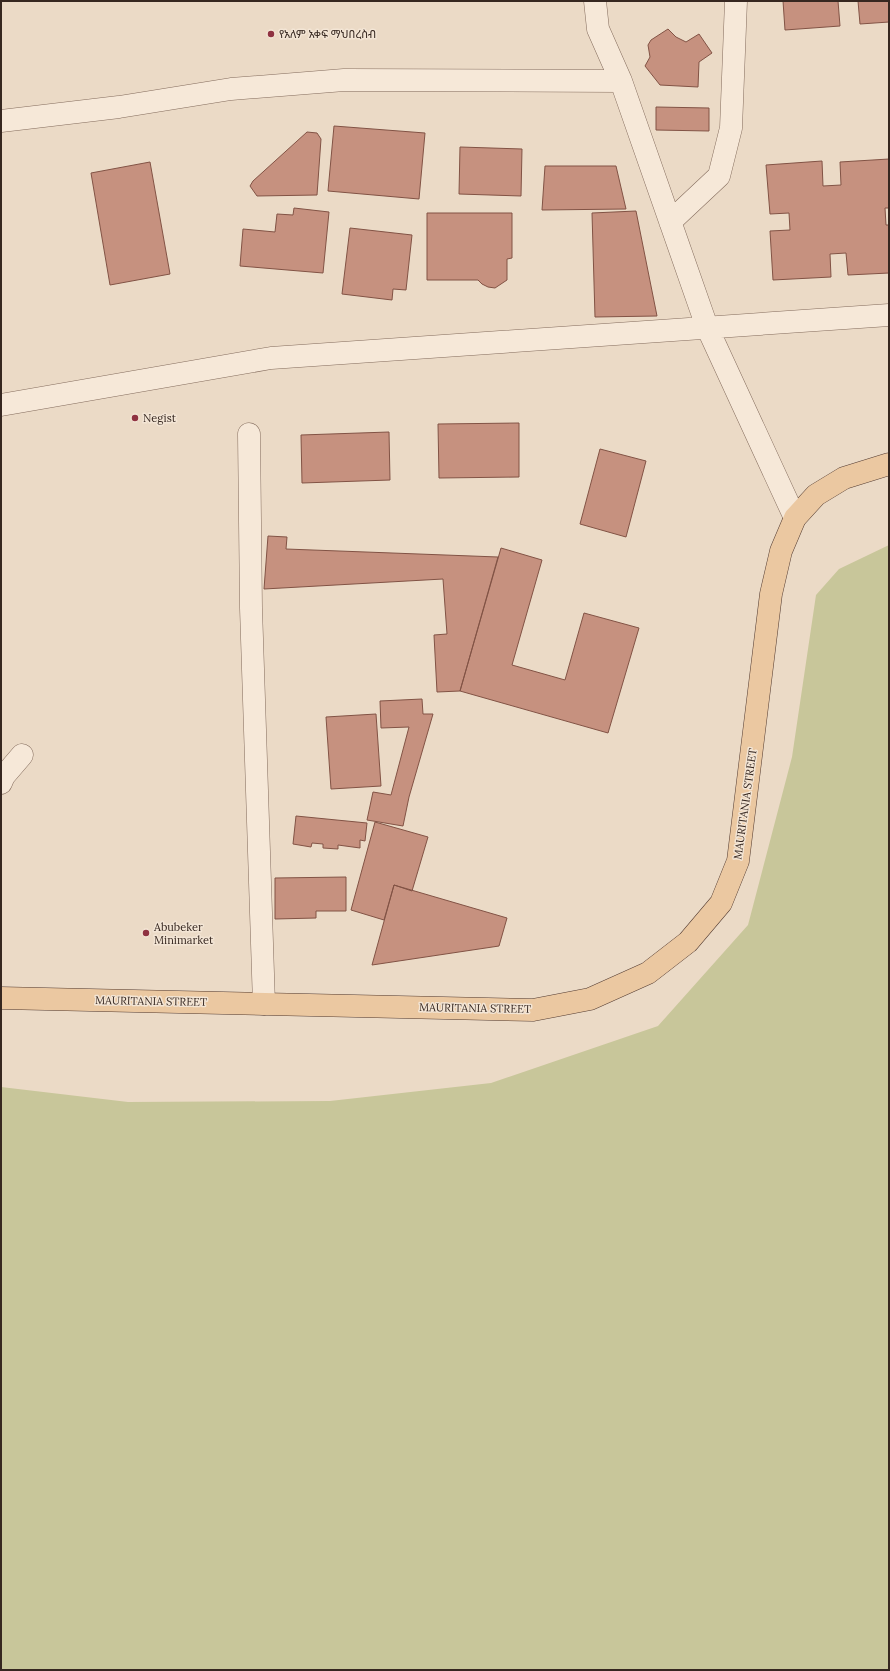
<svg xmlns="http://www.w3.org/2000/svg" width="890" height="1671" font-family="Lora,'Noto Sans Ethiopic',serif">
<style>
.green{fill:#c8c69a}
.building{fill:#c6917f;stroke:#825345}
.lines{fill:none;stroke-linecap:round;stroke-linejoin:round}
.minor-casing{stroke:#846c5d;stroke-width:23}
.major-casing{stroke:#533b31;stroke-width:23}
.minor{stroke:#f6e8d8;stroke-width:22}
.major{stroke:#ebc8a1;stroke-width:22}
.poi-dot{fill:#8f3241;stroke:#f3e5d5;stroke-width:1.5}
.labels{text-anchor:middle;stroke-width:3;stroke-linejoin:round;paint-order:stroke}
.poi-label{font-size:11px;fill:#362720;stroke:#f3e5d5;text-anchor:start}
.street-label{font-size:11px;fill:#362720;stroke:#f3e5d5}
</style>
<rect width="100%" height="100%" fill="#ebdac6"/>
<!-- green -->
<path class="green" d="M889,545V1670H1V1087L128,1102L330,1101L491,1083L658,1026L748,925L792,757L816,595L839,569Z"/>
<!-- building -->
<path class="building" d="M783,1H838L840,26L785,30Z
M858,1H889V22L860,24Z
M668,29L676,37L686,42L699,34L712,53L699,62L698,87L660,85L645,66L650,57L648,45L651,40Z
M656,107L709,108V131L656,130Z
M334,126L425,133L419,199L328,191Z
M307,132L317,133L321,139L317,195L257,196L250,186L253,181Z
M460,147L522,149L521,196L459,194Z
M889,159V208H885L886,225H889V273L848,275L846,253L830,254L831,277L773,280L770,231L790,230L789,213L770,214L766,165L822,161L823,186L841,185L840,162Z
M150,162L170,274L110,285L91,173Z
M545,166H616L626,209L542,210Z
M294,208L329,212L323,273L240,266L243,229L275,232L277,214L293,215Z
M636,211L657,316L595,317L592,213Z
M427,213H512V258L507,259V280L495,288L488,287L482,284L478,280H427Z
M350,228L412,235L406,290L393,289L392,300L342,294Z
M519,423V477L439,478L438,424Z
M389,432L390,480L302,483L301,435Z
M600,449L646,461L626,537L580,524Z
M268,536L287,537L286,549L498,557L460,691L437,692L434,635L447,634L443,579L264,589Z
M501,548L542,560L512,665L565,680L584,613L639,628L608,733L460,691Z
M422,699L423,714H433L409,797L403,826L367,820L373,792L391,795L409,727L381,728L380,701Z
M376,714L381,786L331,789L326,717Z
M296,816L367,823L365,841L360,840V848L338,845V849L323,848V844L312,843L311,847L293,844Z
M375,822L428,837L412,891L394,885L384,920L351,910Z
M346,877V911H316V918L275,919V878Z
M394,885L507,918L499,946L372,965Z"/>
<g class="lines">
<defs>
<path id="minor" d="M595,1L598,29L621,81L707,327L795,518
M1,121L119,107L231,89L344,80L621,81
M670,222L719,176L731,128L736,1
M1,405L271,358L889,315
M249,434L251,608L264,1004
M1,783L4,776L22,755"/>
<path id="major" d="M1,998L533,1010L590,999L648,973L688,942L721,903L738,861L771,594L781,551L795,518L816,495L844,478L889,464"/>
</defs>
<!-- minor casing -->
<use href="#minor" class="minor-casing"/>
<!-- major casing -->
<use href="#major" class="major-casing"/>
<!-- minor -->
<use href="#minor" class="minor"/>
<!-- major -->
<use href="#major" class="major"/>
</g>
<!-- markers -->
<g class="poi-dot">
<circle cx="271" cy="34" r="4"/>
<circle cx="135" cy="418" r="4"/>
<circle cx="146" cy="933" r="4"/>
</g>
<g class="labels">
<!-- poi labels -->
<g class="poi-label">
<text x="279" y="38">የአለም አቀፍ ማህበረስብ</text>
<text x="143" y="422">Negist</text>
<text x="154" y="931">Abubeker<tspan x="154" dy="13">Minimarket</tspan></text>
</g>
<!-- street labels -->
<g class="street-label">
<text transform="translate(745 804) rotate(-82)" y="4">MAURITANIA STREET</text>
<text transform="translate(151 1001) rotate(1)" y="4">MAURITANIA STREET</text>
<text transform="translate(475 1008) rotate(1)" y="4">MAURITANIA STREET</text>
</g>
</g>
<!-- border -->
<rect width="890" height="1671" fill="none" stroke="#362720" stroke-width="4"/>
</svg>
